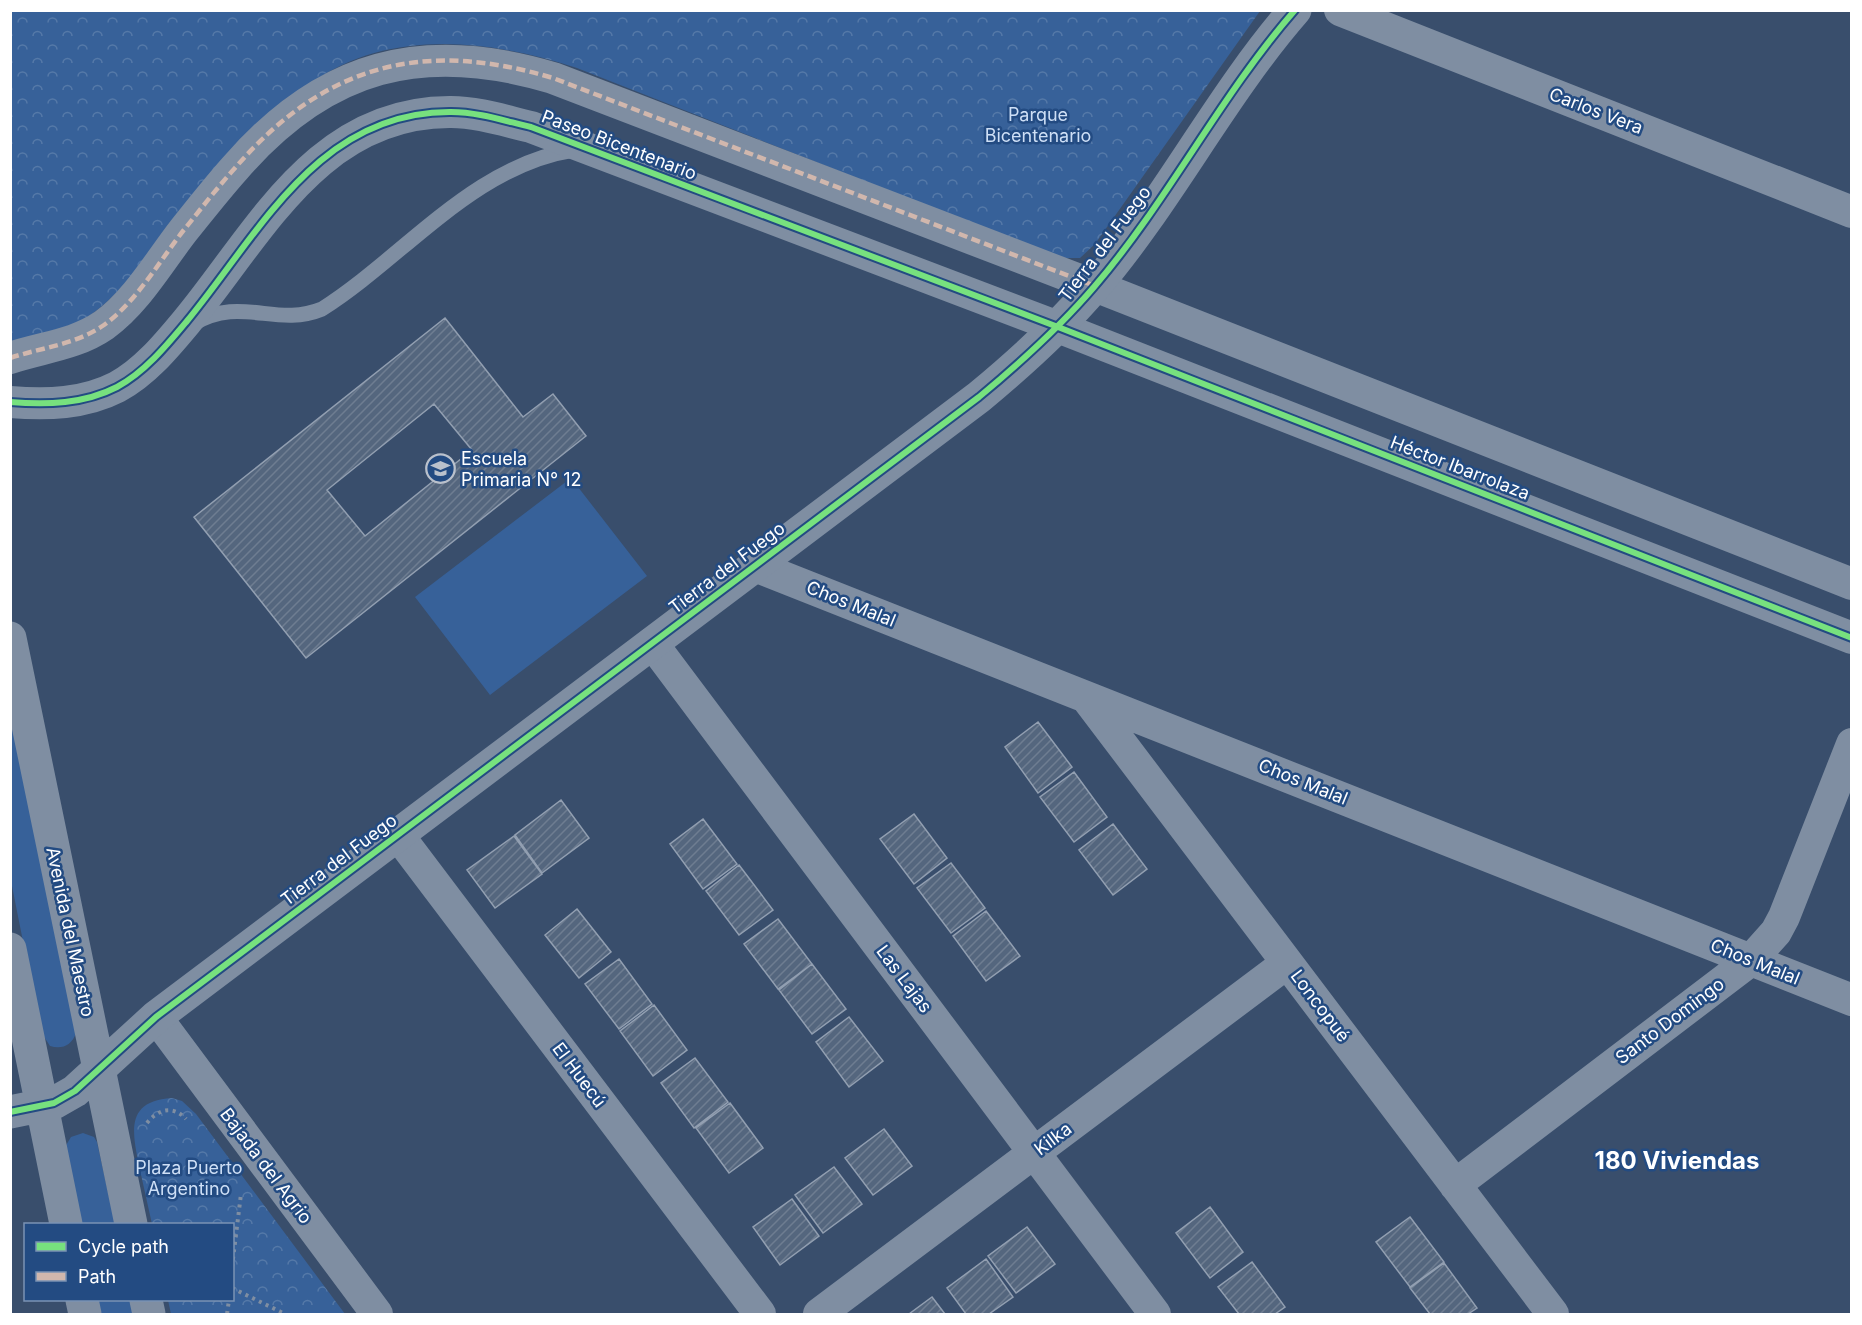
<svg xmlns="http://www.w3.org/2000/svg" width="1862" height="1325" font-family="Inter,sans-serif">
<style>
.grass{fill:#376199}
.park{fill:url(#park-crowns)}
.building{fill:url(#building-hatch);stroke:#929fb1;stroke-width:1.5;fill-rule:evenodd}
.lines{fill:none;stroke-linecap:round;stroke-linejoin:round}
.path{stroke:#7f8ea2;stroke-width:4;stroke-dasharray:3 4.5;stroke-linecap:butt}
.service{stroke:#7f8ea2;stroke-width:15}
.minor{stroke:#7f8ea2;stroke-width:32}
.tertiary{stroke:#7f8ea2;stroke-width:33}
.quiet{stroke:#d1b7ad;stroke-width:4.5;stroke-dasharray:9 4.5;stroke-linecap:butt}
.cycleway-casing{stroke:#234b82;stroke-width:10}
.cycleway{stroke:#77e17e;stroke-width:6}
.labels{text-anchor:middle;stroke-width:5;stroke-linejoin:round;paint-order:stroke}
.street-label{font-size:18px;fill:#fff;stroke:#234b82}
.park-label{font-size:18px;fill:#cedff6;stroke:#234b82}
.poi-label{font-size:18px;fill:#fff;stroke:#234b82;text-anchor:start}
.district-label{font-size:24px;font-weight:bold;fill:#fff;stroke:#234b82}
</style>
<defs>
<pattern id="park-crowns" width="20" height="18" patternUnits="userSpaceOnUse" patternTransform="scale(1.5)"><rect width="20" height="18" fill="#376199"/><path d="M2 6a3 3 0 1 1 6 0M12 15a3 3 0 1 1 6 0" fill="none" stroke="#5579a8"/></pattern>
<pattern id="building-hatch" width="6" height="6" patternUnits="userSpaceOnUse" patternTransform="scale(1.5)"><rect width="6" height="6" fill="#54667e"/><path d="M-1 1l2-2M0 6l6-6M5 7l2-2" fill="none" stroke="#6e7d91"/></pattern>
</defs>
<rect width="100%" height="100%" fill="#394e6c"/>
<!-- grass -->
<path class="grass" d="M571,478L647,576L490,695L415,597Z
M10,704L76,1033C72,1045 62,1050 50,1046L41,1032L11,881Z
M83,1133L94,1137L97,1142L115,1224H80L65,1147L71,1137Z
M95,1300H131L134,1314H98Z"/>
<!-- park -->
<path class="park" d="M11,11H1260L1095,244L1080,258H1060L577,68C491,40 389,27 310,84C292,97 276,115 260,130C242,146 222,161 206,179C164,225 135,289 80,322C61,333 32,337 11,344Z
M172,1098L182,1101L196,1114L345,1314H171L168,1300H232V1224H152C148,1206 144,1188 140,1170C133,1135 123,1101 172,1098Z"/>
<!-- building -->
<path class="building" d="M445,318L523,417L553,394L586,436L306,658L194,517ZM434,404L472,450L365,536L327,490Z
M1038,722L1072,767L1038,793L1005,747Z
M1074,772L1107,817L1074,842L1040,797Z
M561,800L589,838L542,873L515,835Z
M914,814L947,858L914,884L880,839Z
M703,819L737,864L703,889L670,844Z
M1113,824L1147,869L1113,895L1079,850Z
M514,836L542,874L495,908L467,870Z
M951,863L985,908L951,933L917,888Z
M739,865L773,910L739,935L706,891Z
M577,909L611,952L579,978L545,935Z
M986,911L1020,956L986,981L953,936Z
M778,919L812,964L778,989L744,944Z
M619,959L652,1004L619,1029L585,984Z
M812,964L846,1009L812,1034L779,990Z
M654,1005L687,1050L653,1076L620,1031Z
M849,1017L883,1061L849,1087L816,1042Z
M695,1058L728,1102L694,1128L661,1083Z
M730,1103L763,1148L729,1173L696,1128Z
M884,1129L912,1166L873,1195L845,1158Z
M834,1167L862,1204L823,1233L795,1195Z
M792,1199L819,1236L780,1265L753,1227Z
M1210,1207L1243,1252L1210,1278L1176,1233Z
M1410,1217L1444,1262L1410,1287L1376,1242Z
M1027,1227L1055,1264L1016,1293L988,1256Z
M986,1259L1013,1297L989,1314H966L947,1288Z
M1252,1262L1285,1307L1275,1314H1239L1218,1287Z
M1444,1263L1477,1308L1468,1314H1430L1410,1288Z
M932,1297L945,1314H909Z"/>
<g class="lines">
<!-- path -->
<path class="path" d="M147,1123C158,1109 173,1105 186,1119
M232,1267L241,1194
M232,1288L285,1314
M227,1314L229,1300"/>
<!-- service -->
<path class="service" d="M193,324C241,295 276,328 322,309C404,257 474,165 574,150"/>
<!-- minor -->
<path class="minor" d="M1340,10L1852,212
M10,358C43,347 75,345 104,325C136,302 159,262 183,231C200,210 217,188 235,168C325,64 423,39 553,78L1095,286L1852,584
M10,402C47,405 84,404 117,387C145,372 167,345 187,321C259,234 318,111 451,112C478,112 505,121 531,127L1058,327L1852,638
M755,566L1852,1000
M652,643L1155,1314
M1086,697L1553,1314
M398,835L760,1314
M156,1017L377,1314
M1455,1185L1751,960L1776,932L1784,917L1852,744
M819,1314L1287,963"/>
<!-- tertiary -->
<path class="tertiary" d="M10,638L131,1224
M10,949L66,1224
M10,1112L54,1103L75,1091L156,1017L979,397C1020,363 1059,328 1094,287C1168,201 1220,96 1295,10
M82,1300L85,1314
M146,1300L149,1314"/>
<!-- quiet -->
<path class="quiet" d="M10,358C43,347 75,345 104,325C136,302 159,262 183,231C200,210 217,188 235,168C325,64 423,39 553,78L1095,286"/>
<defs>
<path id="cycleway" d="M10,402C47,405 84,404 117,387C145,372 167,345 187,321C259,234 318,111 451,112C478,112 505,121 531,127L1058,327L1852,638
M10,1112L54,1103L75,1091L156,1017L979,397C1020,363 1059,328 1094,287C1168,201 1220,96 1295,10"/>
</defs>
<!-- cycleway casing -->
<use href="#cycleway" class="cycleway-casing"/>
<!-- cycleway -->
<use href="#cycleway" class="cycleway"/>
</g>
<!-- icons -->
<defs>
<symbol id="school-ring" viewBox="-11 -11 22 22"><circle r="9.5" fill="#234b82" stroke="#bac1cc" stroke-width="1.5"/><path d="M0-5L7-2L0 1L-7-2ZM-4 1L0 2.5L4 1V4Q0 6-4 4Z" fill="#bac1cc"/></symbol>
</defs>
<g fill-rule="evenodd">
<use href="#school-ring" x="424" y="452" width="33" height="33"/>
</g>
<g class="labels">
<!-- street labels -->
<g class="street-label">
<text transform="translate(1596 111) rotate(21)" y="6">Carlos Vera</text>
<text transform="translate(619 145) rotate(21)" y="6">Paseo Bicentenario</text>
<text transform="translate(1105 244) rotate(-53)" y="6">Tierra del Fuego</text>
<text transform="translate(1460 468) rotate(21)" y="6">Héctor Ibarrolaza</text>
<text transform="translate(727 568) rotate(-37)" y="6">Tierra del Fuego</text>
<text transform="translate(851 604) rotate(22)" y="6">Chos Malal</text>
<text transform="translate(1303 782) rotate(22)" y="6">Chos Malal</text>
<text transform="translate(339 860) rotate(-37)" y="6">Tierra del Fuego</text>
<text transform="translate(70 932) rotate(78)" y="6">Avenida del Maestro</text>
<text transform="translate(1755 962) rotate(22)" y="6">Chos Malal</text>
<text transform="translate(904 979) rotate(53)" y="6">Las Lajas</text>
<text transform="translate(1320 1006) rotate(53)" y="6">Loncopué</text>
<text transform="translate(1670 1021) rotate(-37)" y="6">Santo Domingo</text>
<text transform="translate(579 1075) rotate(53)" y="6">El Huecú</text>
<text transform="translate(1053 1139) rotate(-37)" y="6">Kilka</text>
<text transform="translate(266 1166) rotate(53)" y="6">Bajada del Agrio</text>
</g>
<!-- park labels -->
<g class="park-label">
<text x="1038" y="121">Parque<tspan x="1038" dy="21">Bicentenario</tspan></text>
<text x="189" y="1174">Plaza Puerto<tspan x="189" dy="21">Argentino</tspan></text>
</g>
<!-- poi labels -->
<g class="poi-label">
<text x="461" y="465">Escuela<tspan x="461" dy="21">Primaria N° 12</tspan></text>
</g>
<!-- district labels -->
<g class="district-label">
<text x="1677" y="1169">180 Viviendas</text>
</g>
</g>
<!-- border -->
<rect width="1862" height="1325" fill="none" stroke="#ffffff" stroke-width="24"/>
<!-- legend -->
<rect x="24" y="1223" width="210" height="78" fill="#234b82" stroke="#7b93b4" stroke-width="1.5"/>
<rect x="36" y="1242" width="30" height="9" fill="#77e17e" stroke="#7b93b4" stroke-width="1.5"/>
<text x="78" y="1253" font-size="18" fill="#ffffff">Cycle path</text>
<rect x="36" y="1272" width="30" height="9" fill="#d1b7ad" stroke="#7b93b4" stroke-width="1.5"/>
<text x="78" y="1283" font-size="18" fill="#ffffff">Path</text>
</svg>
